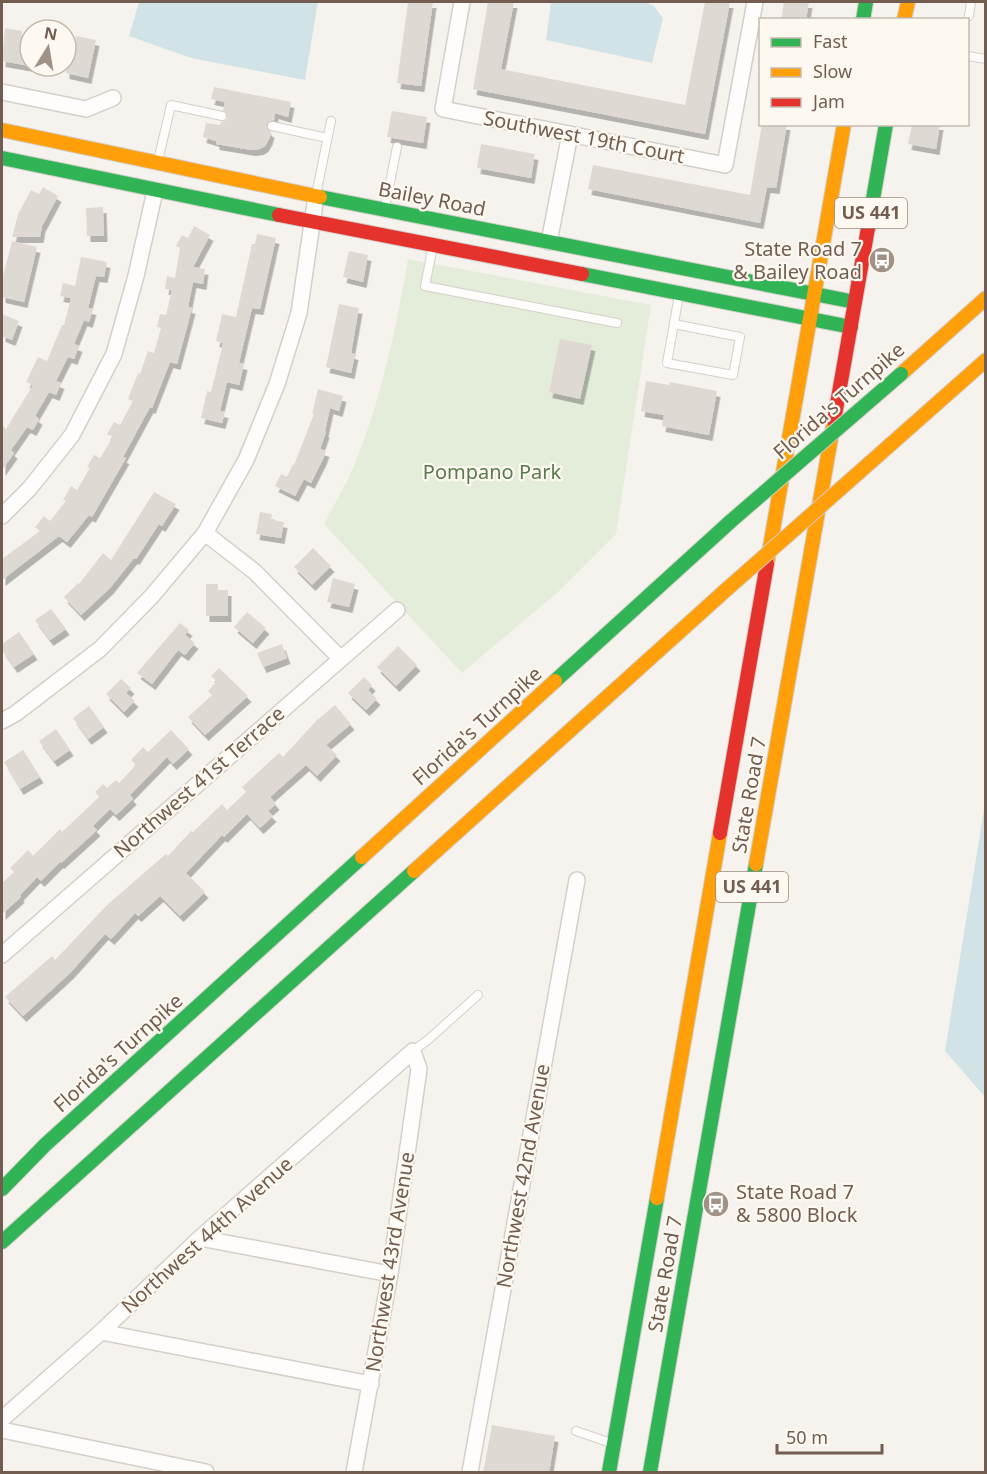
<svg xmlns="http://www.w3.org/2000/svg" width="987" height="1474" font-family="'Noto Sans',sans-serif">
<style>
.green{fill:#e4ecda}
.water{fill:#d1e3e6}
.building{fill:#dfd9d4;filter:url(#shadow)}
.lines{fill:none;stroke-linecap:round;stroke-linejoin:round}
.lane-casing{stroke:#d4cfc9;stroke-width:10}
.street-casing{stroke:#d4cfc9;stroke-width:18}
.fast-casing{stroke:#d4cfc9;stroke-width:16}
.slow-casing{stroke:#d4cfc9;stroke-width:16}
.jam-casing{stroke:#d4cfc9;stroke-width:16}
.lane{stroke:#fefdfc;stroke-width:8}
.street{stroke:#fefdfc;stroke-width:15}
.fast{stroke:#30b455;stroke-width:14}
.slow{stroke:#ff9f0a;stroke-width:14}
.jam{stroke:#e5322d;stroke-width:14}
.fast-bridge-casing{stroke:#d5cec8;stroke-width:16;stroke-linecap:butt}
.slow-bridge-casing{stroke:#d5cec8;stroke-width:16;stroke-linecap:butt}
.fast-bridge{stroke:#30b455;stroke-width:14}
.slow-bridge{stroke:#ff9f0a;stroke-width:14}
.labels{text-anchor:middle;stroke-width:4.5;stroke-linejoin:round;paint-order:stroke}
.shield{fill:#fdf8f0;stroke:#9c8c80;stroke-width:1.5}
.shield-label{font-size:18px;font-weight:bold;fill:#725d50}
.street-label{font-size:20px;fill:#725d50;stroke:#fdf8f0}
.poi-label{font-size:20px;fill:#725d50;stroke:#fdf8f0;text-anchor:end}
.park-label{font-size:20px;fill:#597b4d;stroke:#fdf8f0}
</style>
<defs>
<filter id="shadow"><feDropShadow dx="3.5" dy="6" stdDeviation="0" flood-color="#0004"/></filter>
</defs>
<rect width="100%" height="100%" fill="#f6f3ee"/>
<!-- green -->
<path class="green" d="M408,259L651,305L616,534L559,591L462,673L324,524C334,504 346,485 354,466C381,400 396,330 408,259Z"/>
<!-- water -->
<path class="water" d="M139,2H318L305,80L191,58L129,36Z
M551,2H645L654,6L663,18L652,63L546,40Z
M985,803L986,1097H985L945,1051Z"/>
<!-- building -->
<path class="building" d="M408,2H433L421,86L397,83Z
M488,2H514L501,69L685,105L705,2H730L705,134L473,89Z
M784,2H809L806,20H781Z
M5,28L22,31L21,39L30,41V66L2,61Z
M76,36L96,40L88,78L66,73V46L74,47Z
M214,87L291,102L288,117L275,113L274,120L268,122L266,125L268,130L271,132L269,139L265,146L260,149L252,150L216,144V141L203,137L206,123L220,125L221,122L226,120L228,117L223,110L225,102L211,99Z
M392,111L427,117L423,143L387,137Z
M762,124H787L776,188L767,187L760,223L588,189L593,165L750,195Z
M912,124H940L936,149L908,144Z
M481,144L535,154L531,178L477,168Z
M43,187L58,196L42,226L40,237H12L18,214L31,190L39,194Z
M103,207L104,236H87L86,208Z
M194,226L210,235L193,267L205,269L203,284L193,282L188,307L192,308L177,364L170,362L152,408L150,407L123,457L126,458L92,517L89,515L67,542L59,536L2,580V559L40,531L35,527L44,516L50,521L66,501L63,500L71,486L77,490L90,468L87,467L94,455L100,458L113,437L107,434L114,422L120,425L133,401L128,399L138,373L140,374L148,351L154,353L161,328L157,327L160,314L166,315L172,290L165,289L167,276L175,278L180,248L176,246L182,235L188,238Z
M257,234L276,238L260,309L252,308L239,363L244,364L239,385L227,382L220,411L225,412L222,423L201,418L207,391L211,392L223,343L216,341L222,314L236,317L252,244H255Z
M12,241L37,247L24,302L2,297V280Z
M349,251L368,255L363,282L343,277Z
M81,257L107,262L104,277L96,276L88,308L93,309L89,322L84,320L74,344L79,346L74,359L68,357L56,381L61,383L56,395L49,392L35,416L39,419L33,430L27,427L11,450L14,453L2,470V425L6,429L33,385L26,382L38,357L47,361L62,325H64L71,298L60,296L63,283L75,286Z
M339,304L359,308L351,353L355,354L351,373L326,367Z
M2,314L19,321L12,340L2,336Z
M560,339L592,345L580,399L549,392Z
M646,381L669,385L670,382L717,391L709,435L662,426L664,415L641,411Z
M318,389L343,396L339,411L330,408L325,431L326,432L320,449L326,451L323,459L311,483L304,479L295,496L275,486L281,474L287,477L293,464L294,465L314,414H312Z
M154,492L176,504L162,526L159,524L136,559L134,558L110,588L81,615L64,597L78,583L79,584L103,553L111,560Z
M260,512L272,514L271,520L284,522L281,538L256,534Z
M313,548L331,566L312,585L294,567Z
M333,578L355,584L349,607L327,602Z
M206,584H218V590H228V616H206Z
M51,609L66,629L50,640L35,620Z
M247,612L266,628L253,643L234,627Z
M180,623L189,630L185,635L195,643L185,655L178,650L152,684L137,673Z
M19,632L34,654L14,667L2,650V644Z
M282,644L287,658L263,667L257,653Z
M398,646L417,665L396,686L377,667Z
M219,668L248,696L205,735L188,717L212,695L208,691L217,681L211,676Z
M364,677L372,685L368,690L377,699L366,710L348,693Z
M121,679L131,688L126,693L135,701L124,712L106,694Z
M335,705L351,724L326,745L337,755L317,776L306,765L270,797L276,804L268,811L273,816L260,828L247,814L224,837L222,835L186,873L205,892L180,916L160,896L138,916L135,913L111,939L105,934L70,973L23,1016L5,997L52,956L55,960L107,905L166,854L168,856L191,831L193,832L222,804L227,810L246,792L242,787L279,753L283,757L317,720Z
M89,706L104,727L88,739L73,718Z
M56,729L70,750L54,761L39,741Z
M171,730L189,749L173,764L167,757L130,795L133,799L116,815L110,809L93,826L97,830L61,863L60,862L41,881L37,877L20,895L21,897L2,914V883L14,872L10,868L28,850L33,856L60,829L62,832L99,797L95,792L103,784L107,788L116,780L119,783L136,765L131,760L143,747L148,752Z
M23,750L40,777L20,789L4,762Z
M492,1425L555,1436L549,1473H483Z"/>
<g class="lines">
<defs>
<path id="lane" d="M969,16L971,2
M968,56L986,59
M272,126L327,138
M158,161L171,105L222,116
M316,195L331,121
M385,208L397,147
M433,246L425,286L617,323
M674,324L740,337L733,375L667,363L679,295
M413,1051L429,1039L478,995
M576,1431L611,1443"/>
<path id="street" d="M462,2L443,109L725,165L755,2
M2,92L86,109L113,98
M549,242L570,134
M2,516L30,488L72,435L114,354L136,276L155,191
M205,533L255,572L340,658
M2,721L15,714L100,649L151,597L205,533L246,460L277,384L299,313L316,196
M2,955L397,610
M200,1238L390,1274
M101,1332L371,1384
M2,1419L101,1332L200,1238L413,1051L419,1069L390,1274L354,1472
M2,1430L206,1472
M470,1472L577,880"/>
<path id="fast" d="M863,20L866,2
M2,158L279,215
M320,197L855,302
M868,228L886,124
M582,274L851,327
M555,681L731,521
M2,1189L45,1145L362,857
M2,1242L414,871
M609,1472L657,1198
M650,1472L756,864"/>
<path id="slow" d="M904,20L908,2
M2,130L320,197
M901,374L986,298
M890,445L986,360
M767,564L844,124
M362,857L555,681
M756,864L834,421
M414,871L727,589
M657,1198L720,833"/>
<path id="jam" d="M279,215L582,274
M834,421L868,228
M720,833L767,564"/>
</defs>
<!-- lane casing -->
<use href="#lane" class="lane-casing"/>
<!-- street casing -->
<use href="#street" class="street-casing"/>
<!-- fast casing -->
<use href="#fast" class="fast-casing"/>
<!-- slow casing -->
<use href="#slow" class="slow-casing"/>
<!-- jam casing -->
<use href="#jam" class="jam-casing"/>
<!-- lane -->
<use href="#lane" class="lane"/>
<!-- street -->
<use href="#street" class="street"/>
<!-- fast -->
<use href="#fast" class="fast"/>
<!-- slow -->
<use href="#slow" class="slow"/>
<!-- jam -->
<use href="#jam" class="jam"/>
<defs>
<path id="fast-bridge" d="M731,521L901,374"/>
<path id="slow-bridge" d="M727,589L890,445"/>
</defs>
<!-- fast-bridge casing -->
<use href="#fast-bridge" class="fast-bridge-casing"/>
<!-- slow-bridge casing -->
<use href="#slow-bridge" class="slow-bridge-casing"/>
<!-- fast-bridge -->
<use href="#fast-bridge" class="fast-bridge"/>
<!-- slow-bridge -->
<use href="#slow-bridge" class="slow-bridge"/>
</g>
<!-- icons -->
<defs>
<symbol id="bus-disc" viewBox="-11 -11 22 22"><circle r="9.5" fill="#a09287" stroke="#fdf8f0"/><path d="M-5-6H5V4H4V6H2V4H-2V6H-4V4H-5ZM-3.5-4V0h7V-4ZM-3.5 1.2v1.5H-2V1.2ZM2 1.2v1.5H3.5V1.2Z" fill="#fff"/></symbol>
</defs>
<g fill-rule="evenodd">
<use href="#bus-disc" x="867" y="245" width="30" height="30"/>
<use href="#bus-disc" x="701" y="1189" width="30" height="30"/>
</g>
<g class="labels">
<!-- shield labels -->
<g class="shield">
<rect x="835" y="198" width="72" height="30" rx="4.5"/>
<rect x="716" y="872" width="72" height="30" rx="4.5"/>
</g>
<g class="shield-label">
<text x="871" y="219">US 441</text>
<text x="752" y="893">US 441</text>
</g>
<!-- street labels -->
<g class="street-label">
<text transform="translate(584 137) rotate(11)" y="7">Southwest 19th Court</text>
<text transform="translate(432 199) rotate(11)" y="7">Bailey Road</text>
<text transform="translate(839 401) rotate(-41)" y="7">Florida's Turnpike</text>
<text transform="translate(477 726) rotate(-42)" y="7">Florida's Turnpike</text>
<text transform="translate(199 782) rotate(-41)" y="7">Northwest 41st Terrace</text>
<text transform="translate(749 795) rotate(-80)" y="7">State Road 7</text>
<text transform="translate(118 1053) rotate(-42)" y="7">Florida's Turnpike</text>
<text transform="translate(523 1176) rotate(-80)" y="7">Northwest 42nd Avenue</text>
<text transform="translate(207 1235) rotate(-42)" y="7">Northwest 44th Avenue</text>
<text transform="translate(390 1262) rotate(-81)" y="7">Northwest 43rd Avenue</text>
<text transform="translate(665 1274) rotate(-80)" y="7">State Road 7</text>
</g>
<!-- poi labels -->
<g class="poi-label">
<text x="862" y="256">State Road 7<tspan x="862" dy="23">&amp; Bailey Road</tspan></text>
<text x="736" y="1199" text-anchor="start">State Road 7<tspan x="736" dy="23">&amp; 5800 Block</tspan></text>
</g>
<!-- park labels -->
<g class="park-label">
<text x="492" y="479">Pompano Park</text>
</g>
</g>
<!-- border -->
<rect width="987" height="1474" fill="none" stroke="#725d50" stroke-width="6"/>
<!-- legend -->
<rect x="759" y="18" width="210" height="108" fill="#fdf8f0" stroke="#c5bab0" stroke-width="1.5"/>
<rect x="771" y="38" width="30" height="9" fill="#30b455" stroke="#c5bab0" stroke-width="1.5"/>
<text x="813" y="48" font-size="18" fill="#725d50">Fast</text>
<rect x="771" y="68" width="30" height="9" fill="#ff9f0a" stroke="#c5bab0" stroke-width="1.5"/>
<text x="813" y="78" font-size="18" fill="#725d50">Slow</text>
<rect x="771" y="98" width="30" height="9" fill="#e5322d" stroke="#c5bab0" stroke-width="1.5"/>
<text x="813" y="108" font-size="18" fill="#725d50">Jam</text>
<!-- north arrow -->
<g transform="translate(48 48) rotate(11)"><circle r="28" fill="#fdf8f0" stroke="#c5bab0" stroke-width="1.5"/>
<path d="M0-4.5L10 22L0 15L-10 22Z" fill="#a09287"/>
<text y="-9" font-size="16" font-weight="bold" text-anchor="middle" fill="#725d50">N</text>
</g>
<!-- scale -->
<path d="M777 1444v9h105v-9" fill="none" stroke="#725d50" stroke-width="3"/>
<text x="786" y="1444" font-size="18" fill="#725d50" stroke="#fdf8f0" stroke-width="4.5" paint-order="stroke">50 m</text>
</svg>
